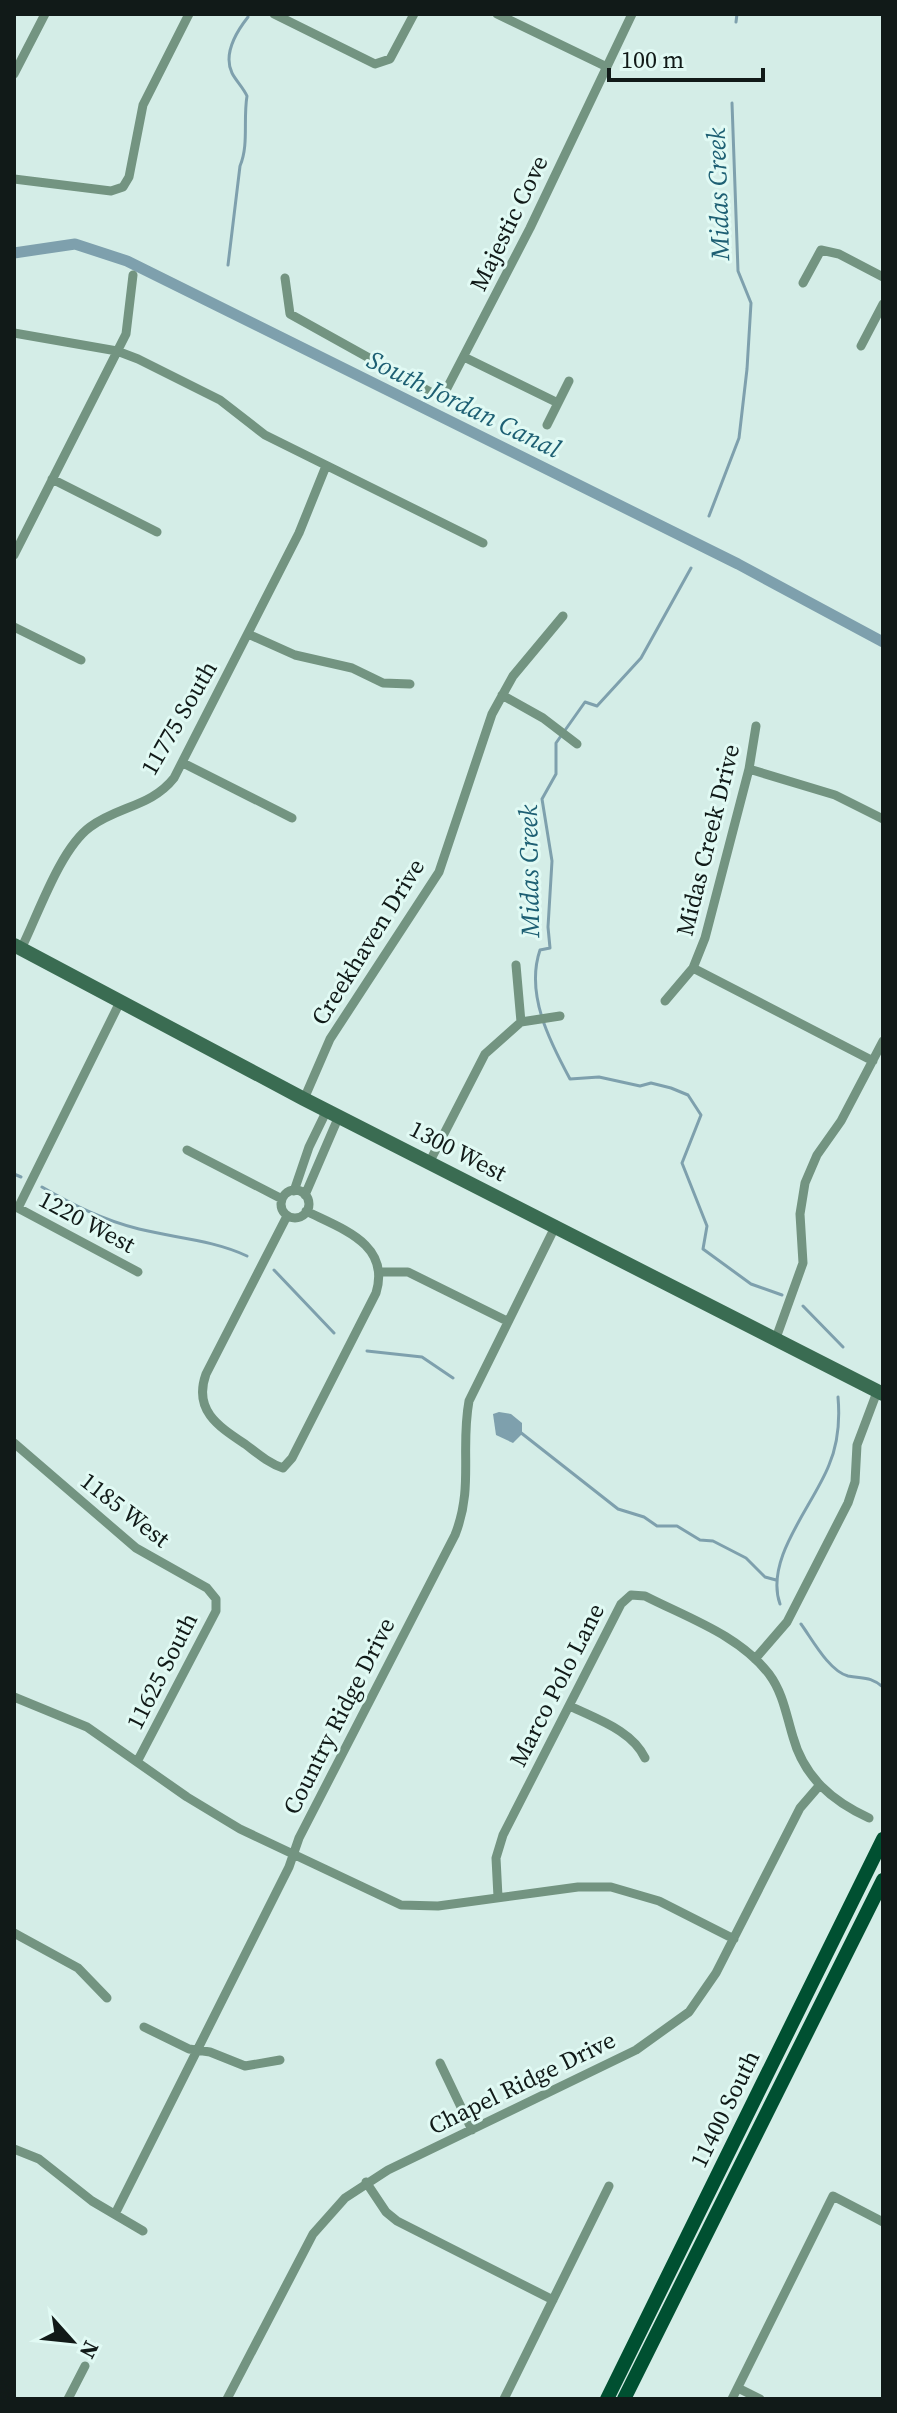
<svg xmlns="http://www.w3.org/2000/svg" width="897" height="2413" font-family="'Source Serif 4',serif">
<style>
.water{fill:#7ea0ad}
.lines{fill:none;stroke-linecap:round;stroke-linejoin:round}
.stream{stroke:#7ea0ad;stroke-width:3}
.canal{stroke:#7ea0ad;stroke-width:11}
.street{stroke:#739481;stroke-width:9}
.secondary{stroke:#3a6c52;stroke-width:14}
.primary{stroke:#005031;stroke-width:14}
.labels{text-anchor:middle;stroke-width:6;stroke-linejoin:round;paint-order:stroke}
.street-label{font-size:24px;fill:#111a18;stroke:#e1faf4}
.water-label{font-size:26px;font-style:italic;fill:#1d5f73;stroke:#e1faf4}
</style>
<rect width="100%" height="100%" fill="#d4ede7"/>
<!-- water -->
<path class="water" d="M499,1412L511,1414L522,1423V1434L513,1443L496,1435L493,1414Z"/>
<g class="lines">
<!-- stream -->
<path class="stream" d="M736,22L737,14
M228,265L240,166C249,145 243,120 247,96C243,87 236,81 232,73C223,54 237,31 248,17
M709,516L739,438L747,369L751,303L738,271L732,103
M691,568L641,658L597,706L585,702L556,743V774L542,799L552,861L548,927L550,948L540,950C525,994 550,1042 570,1079L599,1077L640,1086L651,1083L671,1088L688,1095L701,1115L682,1163L707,1226L703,1249L751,1284L782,1295
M14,1174L21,1177
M42,1187C73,1205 103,1220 139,1229C175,1238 213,1240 247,1256
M274,1270L334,1333
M803,1306L843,1347
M367,1351L422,1357L453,1378
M520,1432L618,1509L644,1517L657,1526H677L700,1540L713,1541L746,1558L765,1577L776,1580
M780,1604C764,1559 813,1506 829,1465C838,1444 840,1420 838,1397
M801,1624C812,1639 829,1671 848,1676C863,1679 870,1676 883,1687"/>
<!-- canal -->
<path class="canal" d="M14,253L75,244L127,261L738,564L883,642"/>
<!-- street -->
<path class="street" d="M274,14L375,64L390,59L414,14
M497,14L607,67
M14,74L45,14
M14,179L111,191L123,187L129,177L143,105L189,14
M285,278L290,314L432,393L444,394L530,228L632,14
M803,283L821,250L839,254L883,277
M14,333L117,351L138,359L220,400L265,435L483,543
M861,346L883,304
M464,357L558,403
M547,425L569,381
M52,479L157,532
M14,555L126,334L133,275
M14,627L81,660
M248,634L295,655L352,668L383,683L410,684
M502,695L543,718L577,744
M183,763L292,818
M749,769L835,795L883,819
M21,949C38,915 60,849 90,827C118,806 151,807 174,778L299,533L326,466
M516,965L521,1022
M693,968L873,1061
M665,1001L693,968L705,938L749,769L756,726
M120,1002L18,1208L138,1272
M304,1099L330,1039L439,872L492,714L513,676L563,616
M187,1150L282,1199
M430,1161L485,1054L521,1022L560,1016
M281 1204a14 14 0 1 1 28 0a14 14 0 1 1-28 0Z
M294,1191L309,1147L327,1110
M305,1195L339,1116
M287,1216L206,1374C193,1410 218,1426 245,1444C257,1453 268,1463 283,1468L292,1458L376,1293C391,1244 342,1229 306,1211
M380,1272H408L507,1321
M776,1338L803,1263L800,1214L805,1183L817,1155L841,1121L883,1041
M14,1443L136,1548L207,1588L216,1599V1611L138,1760
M755,1659L787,1622L848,1503L855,1482L857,1445L877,1392
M14,1697L87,1727L187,1797L240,1829L401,1905L438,1906L578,1887H611L659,1901L734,1939
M570,1706C596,1719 632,1730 645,1758
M498,1897L496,1858L503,1835L621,1604L631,1595L645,1596C688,1618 739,1635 769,1674C783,1693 786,1714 793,1737C804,1777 832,1801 869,1818
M14,1933L78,1968L107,1998
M144,2027L189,2049L210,2052L245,2066L280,2060
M440,2063L472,2130
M14,2149L39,2159L92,2201L143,2231
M366,2182L386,2212L397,2221L553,2300
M115,2214L289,1867L299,1838L455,1535C474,1487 460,1449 469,1401L556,1225
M738,2388L760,2399
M68,2399L85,2366
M227,2399L313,2234L345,2198L388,2170L636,2050L689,2012L716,1973L800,1808L819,1786
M504,2399L609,2186
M732,2399L833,2196L883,2222"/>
<!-- secondary -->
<path class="secondary" d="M14,945L304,1099L883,1394"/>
<!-- primary -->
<path class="primary" d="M607,2399L883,1839
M624,2399L883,1880"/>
</g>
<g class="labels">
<!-- street labels -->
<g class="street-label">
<text transform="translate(509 223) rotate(-64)" y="8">Majestic Cove</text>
<text transform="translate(179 718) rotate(-60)" y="8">11775 South</text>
<text transform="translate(708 840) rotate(-76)" y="8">Midas Creek Drive</text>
<text transform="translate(368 942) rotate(-58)" y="8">Creekhaven Drive</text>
<text transform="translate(458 1151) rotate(27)" y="8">1300 West</text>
<text transform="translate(87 1222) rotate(28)" y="8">1220 West</text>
<text transform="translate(125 1510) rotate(38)" y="8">1185 West</text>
<text transform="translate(162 1671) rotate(-63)" y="8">11625 South</text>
<text transform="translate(557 1685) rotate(-63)" y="8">Marco Polo Lane</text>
<text transform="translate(339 1716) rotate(-63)" y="8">Country Ridge Drive</text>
<text transform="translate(522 2083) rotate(-26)" y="8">Chapel Ridge Drive</text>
<text transform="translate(725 2109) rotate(-64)" y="8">11400 South</text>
</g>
<!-- water labels -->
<g class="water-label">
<text transform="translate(718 194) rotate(-92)" y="9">Midas Creek</text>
<text transform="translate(464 404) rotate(26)" y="9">South Jordan Canal</text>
<text transform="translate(529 871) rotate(-91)" y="9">Midas Creek</text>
</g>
</g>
<!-- border -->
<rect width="897" height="2413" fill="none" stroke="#111a18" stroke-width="32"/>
<!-- north arrow -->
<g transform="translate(72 2341) rotate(117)" stroke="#e1faf4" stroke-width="6" paint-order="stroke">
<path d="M0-6L14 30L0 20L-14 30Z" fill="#111a18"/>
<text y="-12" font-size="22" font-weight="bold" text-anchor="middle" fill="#111a18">N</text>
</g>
<!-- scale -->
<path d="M609 68v12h154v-12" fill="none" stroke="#111a18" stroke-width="4"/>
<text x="621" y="68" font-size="24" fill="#111a18" stroke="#e1faf4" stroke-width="6" paint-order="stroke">100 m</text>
</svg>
